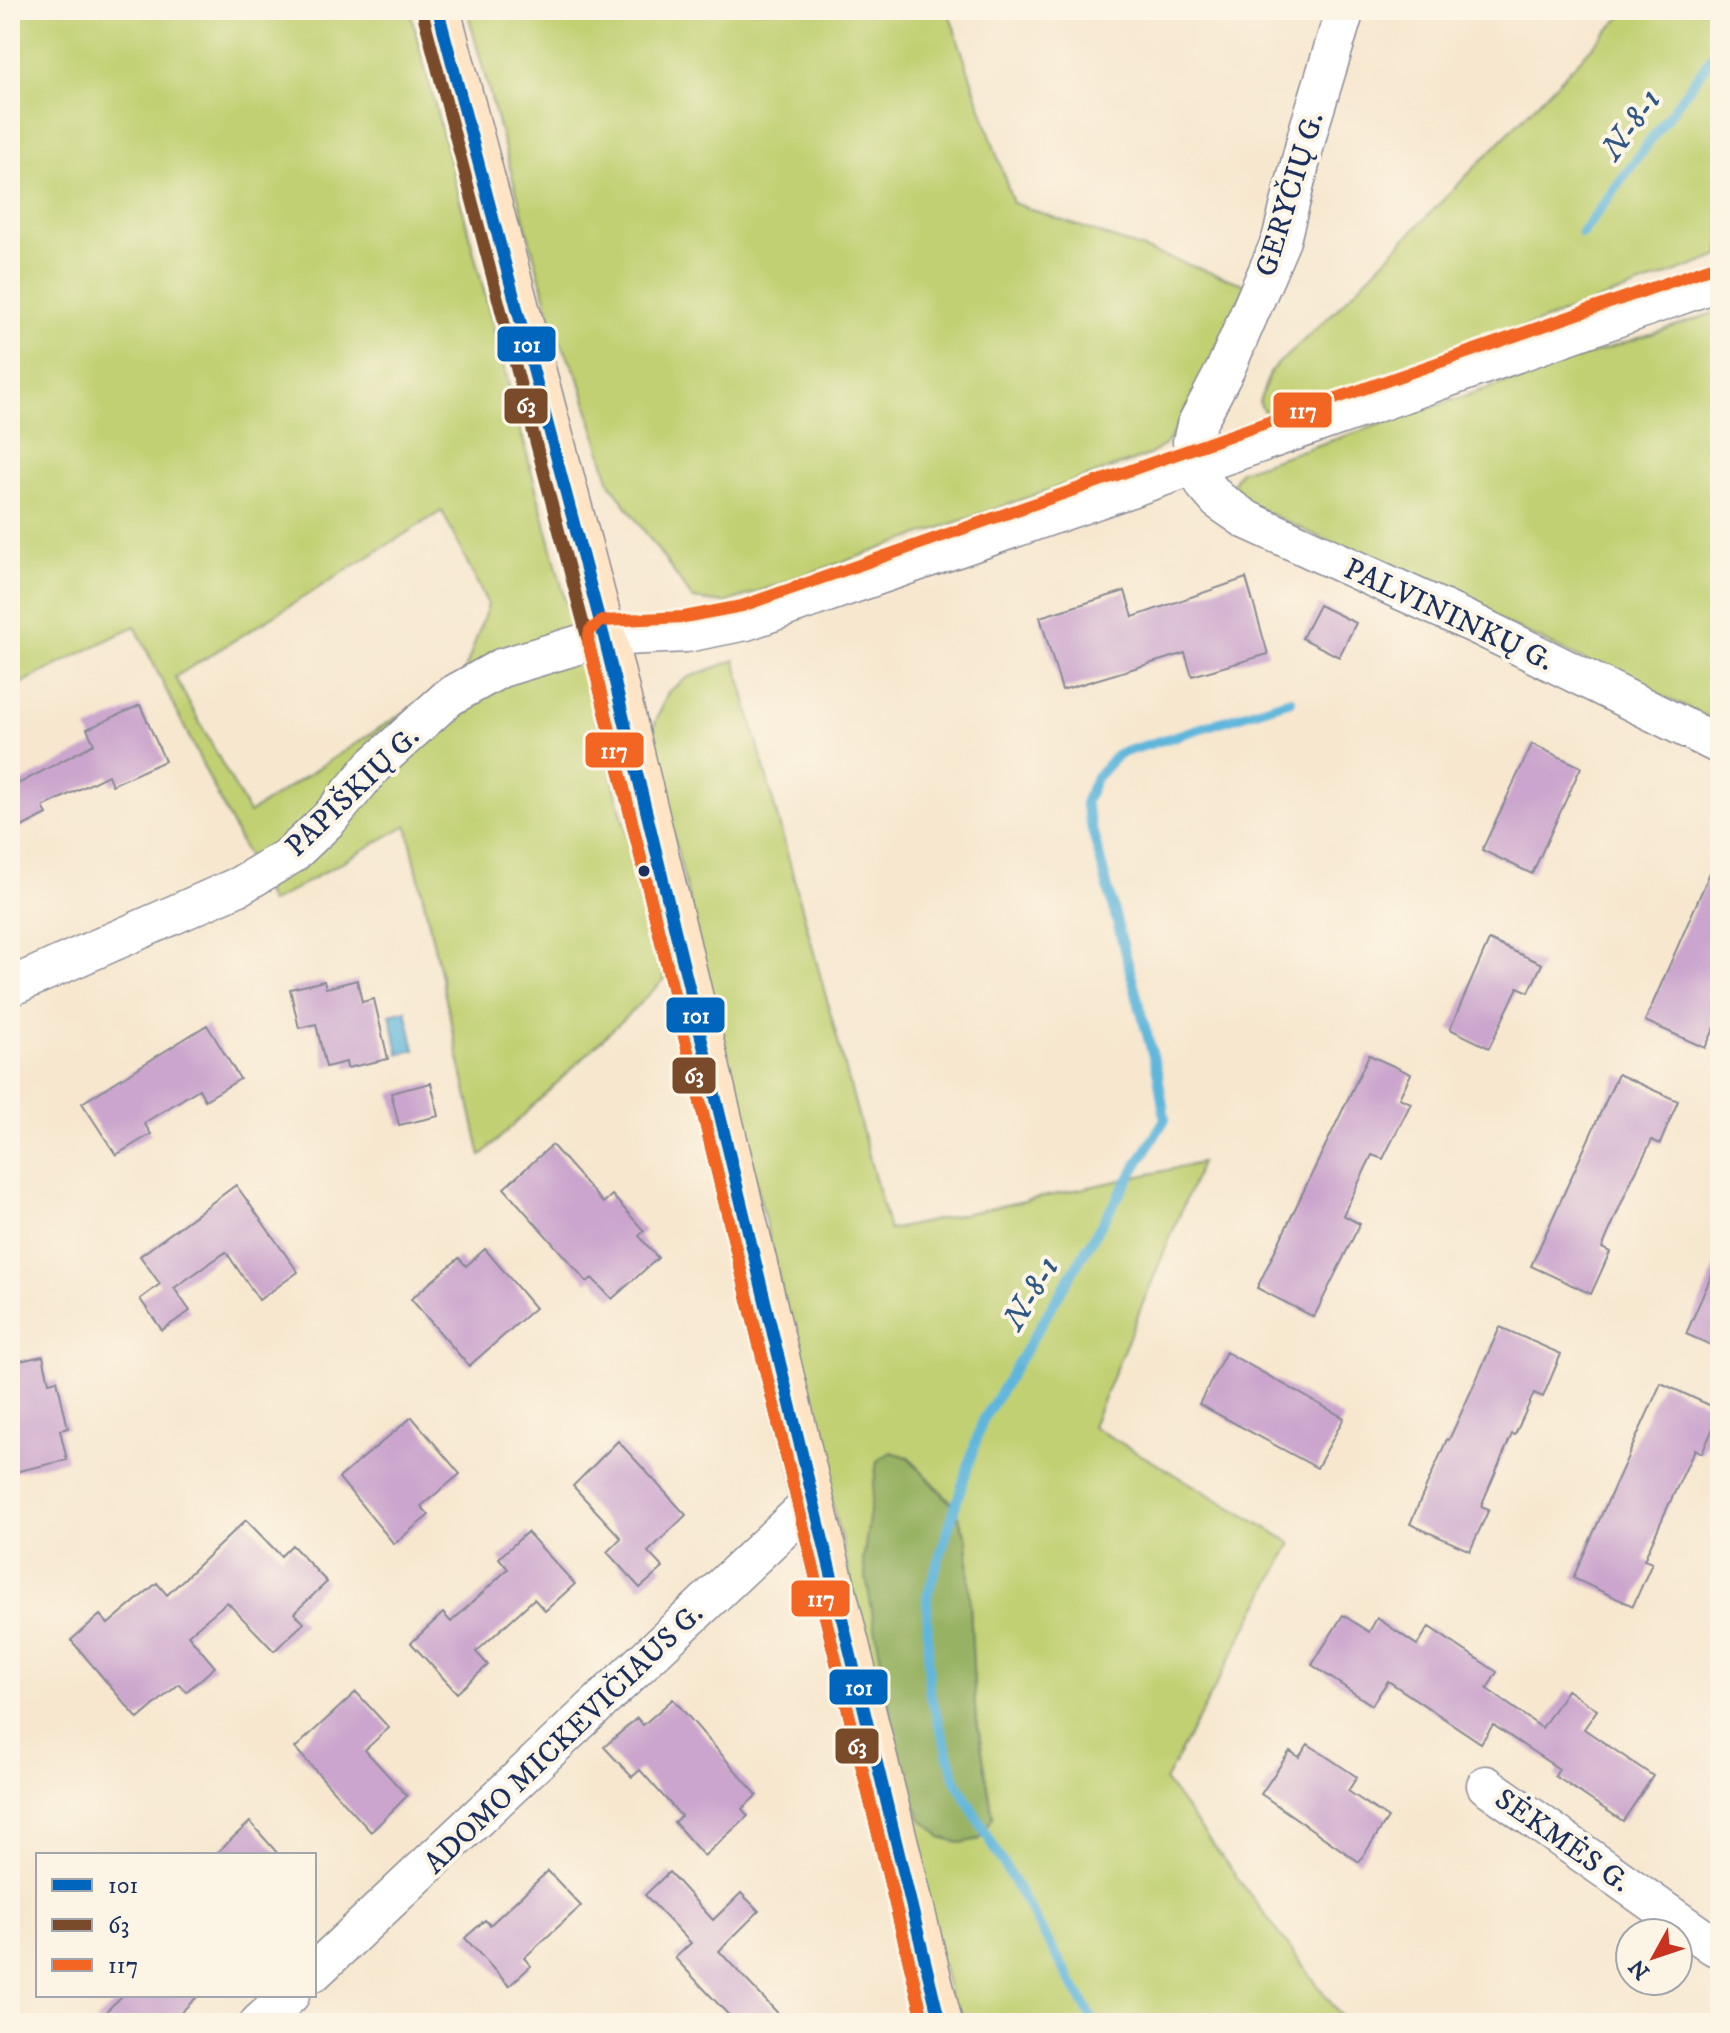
<svg xmlns="http://www.w3.org/2000/svg" width="1730" height="2033" font-family="'IM FELL DW Pica',serif">
<style>
.green{fill:#c1d072;stroke:#6e8068;stroke-width:2;fill-rule:evenodd}
.forest{fill:#98b264;stroke:#5a7061;stroke-width:2}
.water{fill:#5eb6db;stroke:#3c729c;stroke-width:2}
.lines{fill:none;stroke-linecap:round;stroke-linejoin:round}
.stream{stroke:#5eb6db;stroke-width:10}
.building{fill:#cba5cd}
.minor-casing{stroke:#898b96;stroke-width:41}
.secondary-casing{stroke:#898b96;stroke-width:47}
.minor{stroke:#fff;stroke-width:38}
.secondary{stroke:#ffe4c6;stroke-width:44}
.bus-1-casing{stroke:#fcf5e5;stroke-width:18}
.bus-2-casing{stroke:#fcf5e5;stroke-width:18}
.bus-3-casing{stroke:#fcf5e5;stroke-width:18}
.bus-1{stroke:#0065bd;stroke-width:12}
.bus-2{stroke:#7a4b2a;stroke-width:12}
.bus-3{stroke:#f26522;stroke-width:12}
.bus-dot{fill:#1b2f5e;stroke:#fcf5e5;stroke-width:3}
.labels{text-anchor:middle;stroke-width:8;stroke-linejoin:round;paint-order:stroke}
.street-label{font-size:30px;fill:#1b2f5e;stroke:#fcf5e5}
.water-label{font-size:32px;font-style:italic;fill:#2f5884;stroke:#fcf5e5}
.line-badge{stroke:#fcf5e5;stroke-width:3}
.badge-label{font-size:22px;text-anchor:middle;font-weight:bold;fill:#fff}
</style>
<rect width="100%" height="100%" fill="#fcf5e5"/>
<filter id="ink" filterUnits="userSpaceOnUse"><feTurbulence type="fractalNoise" baseFrequency=".0125" numOctaves="2"/><feDisplacementMap in="SourceGraphic" scale="16" xChannelSelector="R" yChannelSelector="G"/><feConvolveMatrix kernelMatrix="1 2 1 2 8 2 1 2 1" color-interpolation-filters="sRGB"/></filter>
<filter id="wash" filterUnits="userSpaceOnUse"><feTurbulence type="fractalNoise" baseFrequency=".006" numOctaves="4" result="noise"/><feDisplacementMap in="SourceGraphic" scale="32" xChannelSelector="R" yChannelSelector="G"/><feGaussianBlur stdDeviation="1.8" result="paint"/><feColorMatrix in="noise" values="0 0 0 0 0 0 0 0 0 0 0 0 0 0 0 0 0 1.4 0 .05"/><feComposite in="paint" operator="in"/></filter>
<g filter="url(#wash)">
<rect width="100%" height="100%" fill="#f7e7cf"/>
<!-- green -->
<path class="green" d="M10,10H410L665,979L481,1156L407,825L270,903L135,626L10,689ZM442,511L488,605L464,673L249,813L175,677Z
M467,10H948L1013,203L1246,285L1188,410L1166,444L1149,455L725,603L693,599L610,483L579,378L554,329Z
M1628,10H1720V256L1269,421L1259,402L1271,370L1331,315Z
M1720,311V723L1244,502L1233,483L1240,471Z
M735,660L889,1230L1201,1163L1092,1426L1292,1543L1165,1781L1346,2023H956L650,736L668,692L687,678ZM909,1457L954,1505L967,1539L975,1709L993,1817L903,1781L896,1731Z"/>
<!-- forest -->
<path class="forest" d="M891,1452L908,1457L954,1506L967,1539L975,1709L993,1817L980,1839L960,1843L941,1837L922,1819L903,1781L863,1561L877,1461Z"/>
<!-- water -->
<path class="water" d="M406,1010L415,1050L399,1054L390,1014Z"/>
<g class="lines">
<!-- stream -->
<path class="stream" d="M1582,233L1720,46
M1095,2023L957,1783L929,1691L927,1596L982,1422L1165,1119L1158,1075L1085,803L1096,778L1118,754L1291,700"/>
</g>
<g id="blocks">
<!-- building -->
<path class="building" d="M1246,578L1268,654L1192,676L1185,653L1062,690L1040,617L1125,591L1133,617Z
M1319,605L1356,623L1339,657L1302,638Z
M140,705L165,761L112,785L108,775L43,807L47,814L10,833V788L94,744L87,729Z
M1532,744L1581,767L1532,874L1482,850Z
M1720,850V1017L1705,1048L1645,1021Z
M1489,940L1542,964L1529,992L1518,987L1489,1048L1450,1029Z
M357,980L362,1002L374,999L388,1059L347,1068L346,1062L326,1067L316,1024L299,1028L290,989L324,981L326,988Z
M207,1025L240,1079L205,1100L199,1089L144,1123L151,1134L116,1155L82,1103Z
M1369,1055L1411,1074L1399,1098L1411,1103L1383,1159L1372,1155L1343,1215L1360,1224L1314,1317L1257,1288Z
M1618,1074L1678,1101L1660,1144L1652,1140L1631,1181L1602,1248L1610,1252L1591,1294L1531,1266Z
M431,1083L439,1116L399,1125L391,1093Z
M552,1145L603,1203L612,1195L644,1231L639,1236L658,1258L612,1299L592,1278L587,1282L504,1188Z
M236,1185L298,1272L259,1300L226,1252L174,1288L190,1311L162,1330L140,1299L160,1284L140,1256Z
M485,1249L535,1308L469,1366L411,1299L459,1258L466,1266Z
M1720,1256V1349L1686,1334Z
M1500,1327L1561,1354L1543,1397L1534,1393L1515,1435L1512,1434L1481,1506L1489,1509L1470,1551L1410,1524L1447,1439L1449,1440Z
M1226,1352L1344,1418L1317,1468L1199,1404Z
M43,1356L49,1382L57,1380L68,1428L60,1430L67,1460L10,1473V1363Z
M1661,1383L1720,1410V1413L1702,1453L1695,1449L1664,1515L1644,1560L1652,1563L1633,1606L1573,1578Z
M412,1417L460,1474L421,1506L429,1515L394,1544L339,1478Z
M618,1441L686,1515L648,1552L663,1568L640,1588L607,1552L621,1538L573,1486Z
M246,1520L281,1556L292,1545L327,1582L294,1613L304,1623L274,1651L227,1602L188,1635L215,1667L186,1692L179,1684L138,1719L71,1640L100,1615L108,1624L157,1583L167,1595Z
M527,1532L575,1584L545,1611L534,1599L476,1652L488,1665L457,1693L411,1643L443,1613L451,1622L508,1569L499,1558Z
M1343,1615L1369,1632L1377,1618L1417,1645L1429,1627L1497,1672L1487,1689L1542,1728L1567,1690L1597,1710L1584,1729L1653,1776L1623,1821L1555,1776L1559,1769L1493,1725L1481,1743L1388,1681L1372,1705L1312,1665Z
M356,1692L389,1728L365,1750L407,1796L371,1832L295,1748Z
M673,1699L757,1795L742,1809L748,1816L704,1856L674,1822L681,1816L640,1770L632,1777L604,1747L637,1718L643,1725Z
M1308,1744L1357,1777L1348,1791L1388,1818L1359,1862L1261,1794L1290,1751L1299,1757Z
M250,1822L279,1855H214Z
M548,1871L581,1906L524,1958L531,1966L509,1986L465,1938L485,1920L490,1925Z
M669,1872L713,1920L741,1893L759,1911L719,1951L787,2023H736L675,1958L691,1943L645,1895Z
M123,1995H199L170,2023H94Z"/>
</g>
</g>
<g filter="url(#ink)">
<use href="#blocks" fill-opacity="0" stroke="#898b96" stroke-width="2"/>
<g class="lines">
<defs>
<path id="minor" d="M1345,10L1309,128L1281,240L1225,370L1196,425L1192,442L1195,464L1205,485L1218,500L1247,520L1479,626L1720,745
M10,987L239,886L291,855L328,820L373,766L449,697L501,668L604,637L686,633L746,621L1396,396L1720,281
M1486,1785L1714,1946L1720,1947
M314,1972L812,1502
M259,2023L290,1995"/>
<path id="secondary" d="M438,10L604,637L812,1502L940,2023"/>
</defs>
<!-- minor casing -->
<use href="#minor" class="minor-casing"/>
<!-- secondary casing -->
<use href="#secondary" class="secondary-casing"/>
<!-- minor -->
<use href="#minor" class="minor"/>
<!-- secondary -->
<use href="#secondary" class="secondary"/>
<defs>
<path id="bus-1" d="M438,10L604,637L940,2023"/>
<path id="bus-2" d="M423,14L588,641L924,2023"/>
<path id="bus-3" d="M924,2023L588,641L590,630L602,621L684,617L742,606L1715,266"/>
</defs>
<!-- bus-1 casing -->
<use href="#bus-1" class="bus-1-casing"/>
<!-- bus-2 casing -->
<use href="#bus-2" class="bus-2-casing"/>
<!-- bus-3 casing -->
<use href="#bus-3" class="bus-3-casing"/>
<!-- bus-1 -->
<use href="#bus-1" class="bus-1"/>
<!-- bus-2 -->
<use href="#bus-2" class="bus-2"/>
<!-- bus-3 -->
<use href="#bus-3" class="bus-3"/>
</g>
</g>
<!-- markers -->
<circle class="bus-dot" cx="644" cy="871" r="7"/>
<g class="labels">
<!-- street labels -->
<g class="street-label">
<text transform="translate(1289 194) rotate(-73)" y="10">GERYČIŲ G.</text>
<text transform="translate(1449 614) rotate(25)" y="10">PALVININKŲ G.</text>
<text transform="translate(352 791) rotate(-44)" y="10">PAPIŠKIŲ G.</text>
<text transform="translate(563 1738) rotate(-44)" y="10">ADOMO MICKEVIČIAUS G.</text>
<text transform="translate(1563 1840) rotate(35)" y="10">SĖKMĖS G.</text>
</g>
<!-- water labels -->
<g class="water-label">
<text transform="translate(1630 124) rotate(-54)" y="11">N-8-1</text>
<text transform="translate(1030 1293) rotate(-59)" y="11">N-8-1</text>
</g>
</g>
<g class="line-badge">
<rect x="496" y="325" width="61" height="38" rx="8" fill="#0065bd"/>
<rect x="503" y="387" width="46" height="38" rx="8" fill="#7a4b2a"/>
<rect x="1272" y="391" width="61" height="38" rx="8" fill="#f26522"/>
<rect x="584" y="731" width="61" height="38" rx="8" fill="#f26522"/>
<rect x="665" y="996" width="61" height="38" rx="8" fill="#0065bd"/>
<rect x="671" y="1056" width="46" height="39" rx="8" fill="#7a4b2a"/>
<rect x="790" y="1579" width="61" height="39" rx="8" fill="#f26522"/>
<rect x="828" y="1668" width="61" height="38" rx="8" fill="#0065bd"/>
<rect x="834" y="1727" width="46" height="38" rx="8" fill="#7a4b2a"/>
</g>
<g class="badge-label">
<text x="527" y="352">101</text>
<text x="526" y="413">63</text>
<text x="1303" y="418">117</text>
<text x="614" y="758">117</text>
<text x="696" y="1023">101</text>
<text x="694" y="1083">63</text>
<text x="821" y="1606">117</text>
<text x="859" y="1695">101</text>
<text x="857" y="1754">63</text>
</g>
<!-- margin -->
<rect width="1730" height="2033" fill="none" stroke="#fcf5e5" stroke-width="40"/>
<!-- legend -->
<rect x="36" y="1853" width="280" height="144" fill="#fcf5e5" stroke="#a2a6af" stroke-width="2"/>
<rect x="52" y="1879" width="40" height="12" fill="#0065bd" stroke="#a2a6af" stroke-width="2"/>
<text x="108" y="1893" font-size="24" fill="#1b2f5e">101</text>
<rect x="52" y="1919" width="40" height="12" fill="#7a4b2a" stroke="#a2a6af" stroke-width="2"/>
<text x="108" y="1933" font-size="24" fill="#1b2f5e">63</text>
<rect x="52" y="1959" width="40" height="12" fill="#f26522" stroke="#a2a6af" stroke-width="2"/>
<text x="108" y="1973" font-size="24" fill="#1b2f5e">117</text>
<!-- north arrow -->
<g transform="translate(1654 1957) rotate(230)"><circle r="38" fill="#fcf5e5" stroke="#a2a6af" stroke-width="2"/>
<path d="M0-6L14 30L0 20L-14 30Z" fill="#c8321e"/>
<text y="-12" font-size="22" font-weight="bold" text-anchor="middle" fill="#1b2f5e">N</text>
</g>
</svg>
